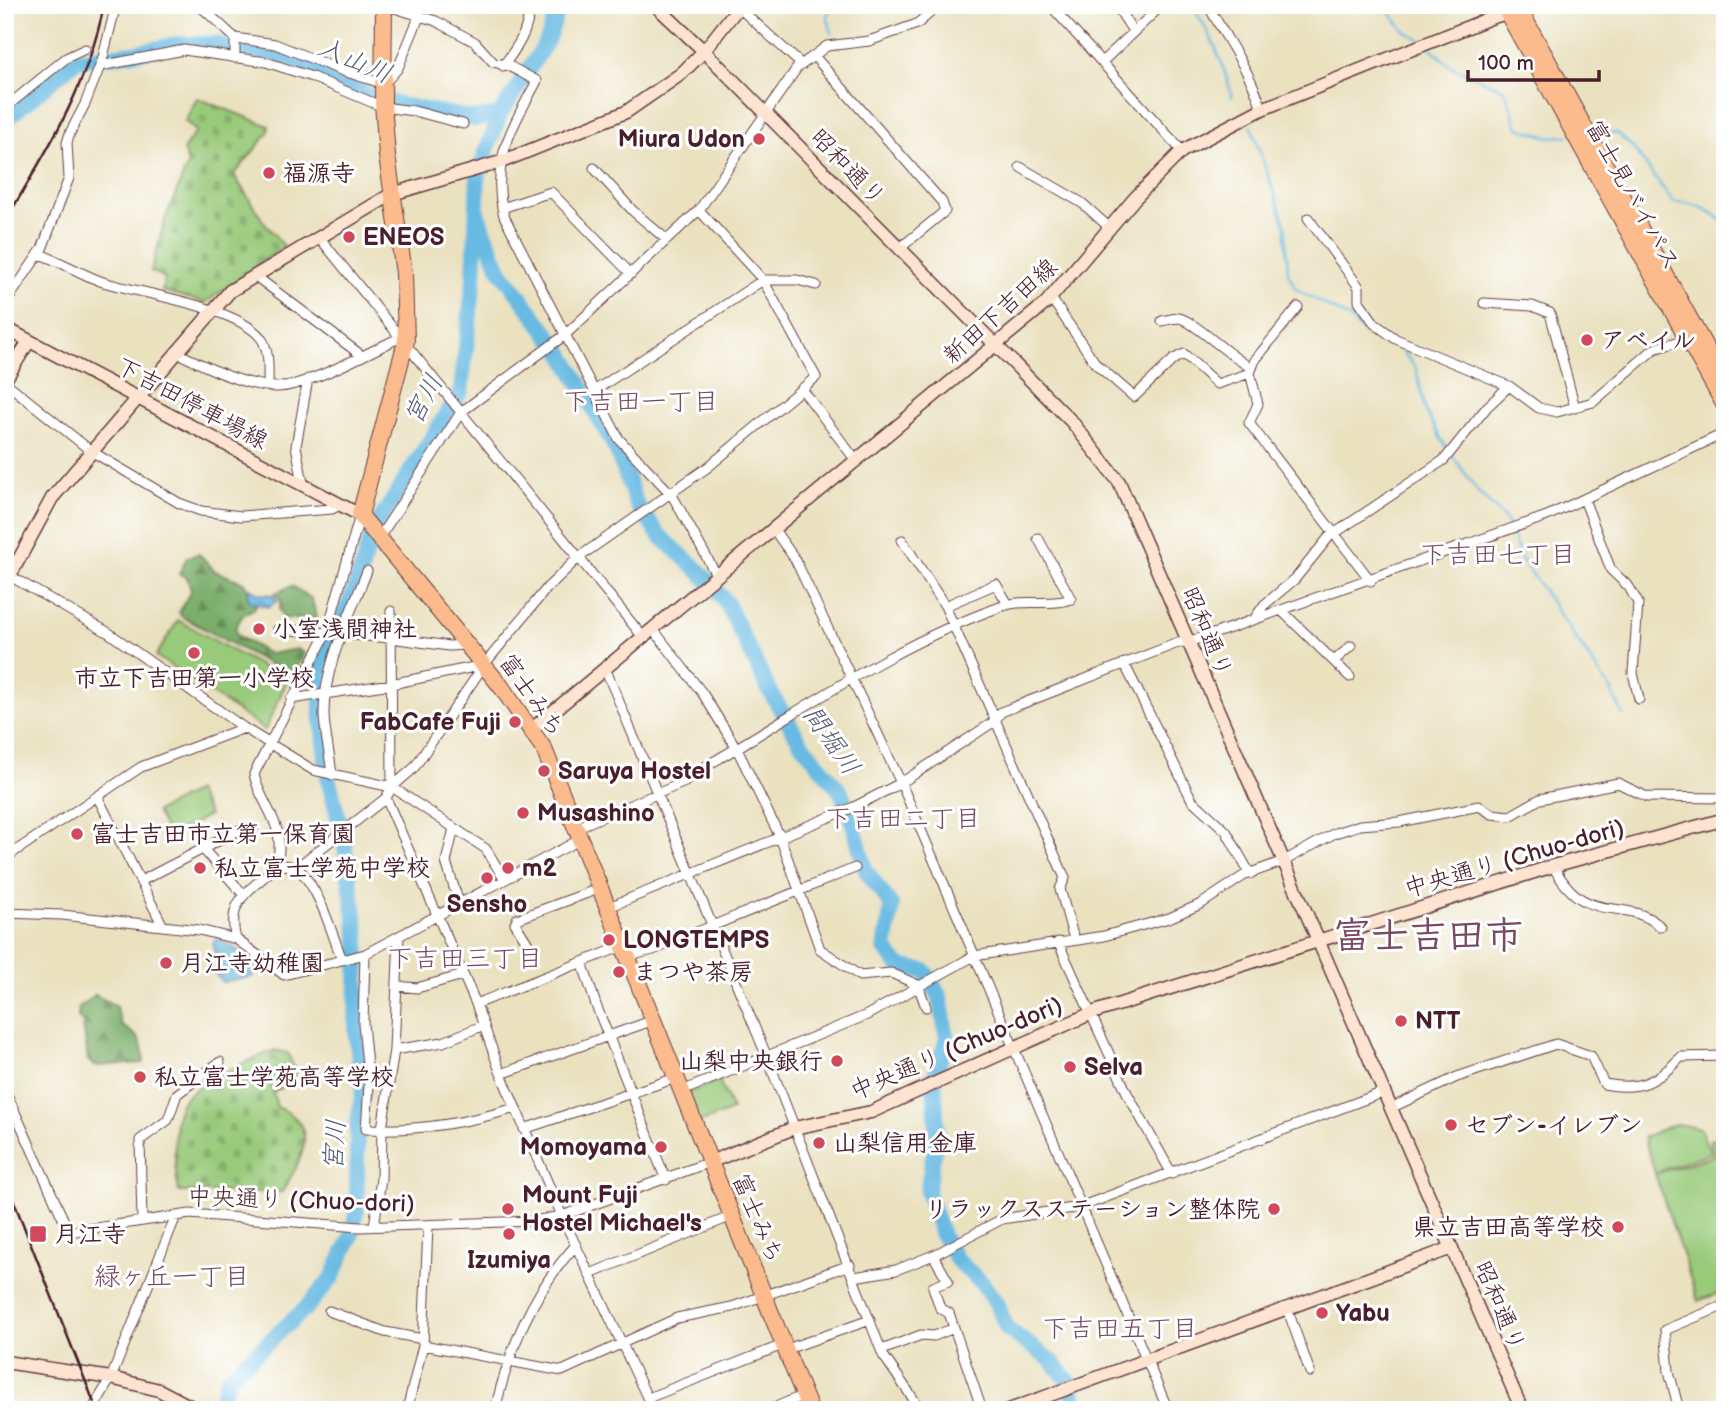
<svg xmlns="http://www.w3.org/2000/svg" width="1730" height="1415" font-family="'Balsamiq Sans','Klee One',sans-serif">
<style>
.grass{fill:url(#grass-dots);stroke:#727452;stroke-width:2}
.forest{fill:url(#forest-firs);stroke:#62664a;stroke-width:2}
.cemetery{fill:url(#cemetery-stones);stroke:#727452;stroke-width:2}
.green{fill:#99ca7a;stroke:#727452;stroke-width:2}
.water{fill:url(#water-waves);stroke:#596c87;stroke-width:2}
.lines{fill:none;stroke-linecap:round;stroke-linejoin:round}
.stream{stroke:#68bae3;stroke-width:2.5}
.river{stroke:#68bae3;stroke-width:16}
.street-casing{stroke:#623c41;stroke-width:11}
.secondary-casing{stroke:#623c41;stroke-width:15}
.highway-casing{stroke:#623c41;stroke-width:18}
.street{stroke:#fff;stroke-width:9}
.secondary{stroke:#fde4d1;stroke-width:12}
.highway{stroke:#fbbb8d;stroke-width:16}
.rail{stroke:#4a1f2b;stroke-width:2.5}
.poi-dot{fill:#d1495b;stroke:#fff;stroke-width:2.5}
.labels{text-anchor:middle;stroke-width:6;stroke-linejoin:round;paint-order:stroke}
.poi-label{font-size:24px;font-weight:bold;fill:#4a1f2b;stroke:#fff;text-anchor:start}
.street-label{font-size:24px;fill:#4a1f2b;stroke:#fff}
.water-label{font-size:26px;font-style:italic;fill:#565d75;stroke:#fff}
.neighbourhood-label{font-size:26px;fill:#794961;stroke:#fff}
.town-label{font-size:38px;font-weight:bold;fill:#794961;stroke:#fff}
</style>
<defs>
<pattern id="grass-dots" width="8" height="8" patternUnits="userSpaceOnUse" patternTransform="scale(1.75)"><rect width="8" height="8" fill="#99ca7a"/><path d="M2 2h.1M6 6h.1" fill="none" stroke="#85ad6a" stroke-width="1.8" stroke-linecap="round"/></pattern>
<pattern id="forest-firs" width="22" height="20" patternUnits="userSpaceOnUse" patternTransform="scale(1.75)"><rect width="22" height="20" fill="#7aae6a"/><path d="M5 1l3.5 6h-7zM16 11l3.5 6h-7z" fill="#668d57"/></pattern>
<pattern id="cemetery-stones" width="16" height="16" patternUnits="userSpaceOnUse" patternTransform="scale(1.75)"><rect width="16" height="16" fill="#99ca7a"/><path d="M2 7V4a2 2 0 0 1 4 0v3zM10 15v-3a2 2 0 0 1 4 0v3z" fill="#85ad6a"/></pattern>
<pattern id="water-waves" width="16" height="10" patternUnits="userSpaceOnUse" patternTransform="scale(1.75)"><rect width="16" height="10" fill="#68bae3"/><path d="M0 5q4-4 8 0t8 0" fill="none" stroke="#5897b8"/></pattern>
</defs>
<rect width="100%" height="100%" fill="#fff"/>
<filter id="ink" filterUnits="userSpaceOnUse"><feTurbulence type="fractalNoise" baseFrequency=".0143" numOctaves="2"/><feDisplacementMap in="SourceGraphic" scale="14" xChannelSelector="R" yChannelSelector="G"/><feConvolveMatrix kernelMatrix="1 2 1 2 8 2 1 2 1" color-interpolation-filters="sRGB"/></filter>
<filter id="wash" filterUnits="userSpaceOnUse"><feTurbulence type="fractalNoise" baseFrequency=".00686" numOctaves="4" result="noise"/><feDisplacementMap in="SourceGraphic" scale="28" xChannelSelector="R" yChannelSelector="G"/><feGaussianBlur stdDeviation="1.57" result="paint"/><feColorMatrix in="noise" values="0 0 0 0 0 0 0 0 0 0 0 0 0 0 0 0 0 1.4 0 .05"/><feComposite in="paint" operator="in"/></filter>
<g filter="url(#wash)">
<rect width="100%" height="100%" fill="#eae1bf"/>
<!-- grass -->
<path class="grass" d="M558,1396L560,1410H535L534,1405Z"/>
<!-- forest -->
<path class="forest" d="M199,554L215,571L245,583L250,593L257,594L255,608L243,615L235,628L237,635L269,654L298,649L305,654L294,673L289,675L181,616L179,612L191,591L187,577L179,574L187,557Z
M292,586L312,599L317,620L284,618L279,609L281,601L275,593Z
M95,995L116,1006L122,1026C140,1036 143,1042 144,1063L94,1066L88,1060L83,1023L78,1017L79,1007Z"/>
<!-- cemetery -->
<path class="cemetery" d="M197,98L269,126L268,133L234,175L263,221L284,246L205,303L162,291L165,278L151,271L166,217L188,164L183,150L196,131L185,121Z
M275,1050L288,1053L296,1074L295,1082L273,1092L277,1107C322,1125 302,1159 282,1192H179C175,1171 169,1114 185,1098C209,1074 246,1063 275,1050Z"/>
<!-- green -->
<path class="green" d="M178,620L287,681L265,730L156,656Z
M196,791L209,815L169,837L156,812Z
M719,1080L732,1110L697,1124L686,1094Z
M1675,1124L1700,1128L1710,1153L1655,1173L1644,1137Z
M1725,1137V1291L1698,1301L1655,1174L1713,1156L1710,1140Z"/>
<!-- water -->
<path class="water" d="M250,588L259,594L273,595L277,601L268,607L250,602L247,594Z
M217,938L263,964V967L251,977L222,982L210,967L217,958L213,943Z"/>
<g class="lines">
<!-- stream -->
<path class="stream" d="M1190,5C1210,28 1225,68 1232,97
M1384,5L1405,31L1421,40
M832,34L827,15L834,5
M1429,46L1449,65L1505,90L1518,128L1549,137L1568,136
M1251,126L1285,224L1288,273L1296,289L1349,318L1363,332L1398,345L1416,369L1426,412L1441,439L1478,492L1505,519L1521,558L1611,690L1623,715
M1596,135L1617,133L1633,148L1673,202C1694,202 1709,209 1725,223"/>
<!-- river -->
<path class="river" d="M5,120L77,60L134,53L178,44H217L291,58L345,86L395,104L475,119L500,115
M477,213L500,270L563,354L616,449L637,505L659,535L700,572L726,602L769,690L801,743L841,792L853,823L866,871L892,906L885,948L899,966L925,971L940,997L947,1038L934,1079L937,1133L927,1192L942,1235L957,1260L982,1283L997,1304L1007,1329L1052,1361L1069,1382L1079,1410
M327,769L321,710V667L355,590L373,531L461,391L474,280L478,174L500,115L547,41L560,5
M328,777L340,825
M217,1410L229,1377L305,1309L332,1278L352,1235L357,1207V1128L363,1090L356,1034L358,937L343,835"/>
</g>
</g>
<g filter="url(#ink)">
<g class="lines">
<defs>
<path id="street" d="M199,5L235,38L275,44L343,71L384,84L398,68L419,17
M385,5L436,21L475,42L493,62L509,66L537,81C512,128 490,161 504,216L619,439L672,495L717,576
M736,5L802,65
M1050,5L1182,151
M1116,5L1133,31
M1208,5C1227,41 1250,70 1262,109
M814,56L942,202L945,211L899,249
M235,58V38
M1102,62L1162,5
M100,66L184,50L266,62L312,77L383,107L414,111L463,124
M503,66C519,45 528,32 530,5
M5,108L66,58L85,49
M1020,167L1082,203L1110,228
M594,168L633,211L667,240
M502,208L551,192L631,274
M1308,218L1359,287V301L1375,324L1396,339L1509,386L1539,408L1557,412L1593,402L1654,349L1686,339
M319,237L643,637
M39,254C61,261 82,275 103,282C142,294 237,307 261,338C270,350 268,371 268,386
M254,275L361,355
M1051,298L1096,364L1134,397L1174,359L1184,354L1217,384L1250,373
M1484,303L1532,306L1550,313L1575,408
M5,304L42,249L69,178L67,143L70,133L85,104L102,61L116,5
M1298,307L1255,360L1250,373L1258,404L1249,423L1371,581
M1162,321C1167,320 1173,318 1179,318C1193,320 1232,359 1252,368
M175,352C208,367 240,385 276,387C305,388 373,350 401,337
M5,382L91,451L179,503L201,511L241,516L332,509L340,505
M802,389L857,462
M594,391L763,280H797L816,285
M303,483L296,446L308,379
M1584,499L1611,570L1629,587L1638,603L1633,673L1639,699
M774,530L795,559L901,783L1168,1410
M379,538L461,412L565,335L699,210L797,68L827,46L869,41L917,24L939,5
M902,540L945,606L1065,878L1060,889L1074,939
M10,576L109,633L244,728L313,770L392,787L486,849L504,879
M945,606L996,584L1008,604
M391,611L392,787
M1282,611L1350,677
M1255,618L1264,605L1295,579L1329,537L1444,460L1487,407L1509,386
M278,629L391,638L449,646L467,645
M653,629L703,694L737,749L780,837L820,949L860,976L891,973L918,985L926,1007
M1334,661L1351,646
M1124,663L1192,800L1226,831L1250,874
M605,668L767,1057L883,1355L921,1410
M291,699L391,684L484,665
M332,775C330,755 325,735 324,716C323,667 350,615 367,571
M98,798L163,926
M578,827L685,782L689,776C792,718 890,645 1003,606C1025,598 1048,607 1071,599L1038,538
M454,828L446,862L459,903
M203,849L243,894
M5,858L141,767L244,728
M275,864L297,867L386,798
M1553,866C1588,930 1622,893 1661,927
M297,867C321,892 330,928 342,960
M141,881L243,828L253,829
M609,907L854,807L901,783L995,721L1001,712L1175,644L1202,638L1547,516L1725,433
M5,913L62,915L199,930L236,939L284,975L365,954L581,839
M236,939C222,888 273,884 278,857C285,822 259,803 254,774L327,632L360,515
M1058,942L1128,1095L1172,1174
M528,944L515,923L517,919L601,888
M365,954L363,1024L369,1085L366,1129C417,1131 467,1123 515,1108
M628,956L653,950L855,868
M582,962L596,1005L666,1180
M397,986L417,988L463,975
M476,1004L623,946
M394,1050L443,1042L484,1025
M501,1074L654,1020
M5,1090L69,1232L190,1214L360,1227L533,1221L562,1216L710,1162
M682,1091L867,1015L974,956L1104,936L1169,918L1201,904L1245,875L1284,861L1335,833L1360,825L1399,822L1479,806L1492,814L1510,816L1540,799L1618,783L1647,797L1725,798
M1391,1108L1457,1077L1556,1044L1591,1056L1604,1084C1640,1091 1657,1082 1681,1057L1725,1056
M524,1129L676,1078
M142,1220L140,1140L168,1120L177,1094L220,1062
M374,1226L381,1179L382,1129L394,1050L399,936
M933,1255L948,1281L933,1287L940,1308L949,1313L982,1410
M590,1274L732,1216
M854,1277L896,1270L936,1254L1002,1219L1080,1207L1384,1092
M1287,1308L1310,1372
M329,1311L385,1332L423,1339
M423,1345L562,1371L677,1318L732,1307L850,1265
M787,1349L870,1320
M882,1350L921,1335L934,1336L954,1328
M648,1398L785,1344
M92,1410L111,1378L176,1216
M407,1410L423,1345L428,1226
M495,1410C510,1347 532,1293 576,1245
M653,1410L562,1216L501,1074L476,1004L386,798L392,787L414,768L484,665L547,588L579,557L708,467L816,377L763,280L699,210
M769,1410L804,1395
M1679,1410L1669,1371L1665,1330L1725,1305"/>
<path id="secondary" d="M655,5L704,51L1072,422L1119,482L1522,1410
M5,328L360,515
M5,380L29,341
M5,585L52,498L230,291L392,194L501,162L626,112L681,74L704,51L740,5
M532,729L1046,303L1135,198L1182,151L1262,109L1493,17L1537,5
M710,1162L794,1128L871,1112L1092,1013L1553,866L1725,819
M5,1362L111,1378L159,1390L197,1410
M1009,1410L1452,1248"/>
<path id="highway" d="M384,5L383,103L387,156L404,273L406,341L360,515L500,685L544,749L810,1410
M1503,5L1725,406
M1517,5L1725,383"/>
</defs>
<!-- street casing -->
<use href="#street" class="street-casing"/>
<!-- secondary casing -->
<use href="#secondary" class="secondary-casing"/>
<!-- highway casing -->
<use href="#highway" class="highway-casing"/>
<!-- street -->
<use href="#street" class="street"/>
<!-- secondary -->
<use href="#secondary" class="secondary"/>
<!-- highway -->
<use href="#highway" class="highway"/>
<!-- rail -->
<path class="rail" d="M5,221C47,151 88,86 104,5
M5,1179L97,1410"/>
</g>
</g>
<!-- markers -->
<g class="poi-dot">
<circle cx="759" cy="139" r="7"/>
<circle cx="269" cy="173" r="7"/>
<circle cx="349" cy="237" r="7"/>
<circle cx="1587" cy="340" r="7"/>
<circle cx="259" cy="629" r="7"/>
<circle cx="194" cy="653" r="7"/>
<circle cx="515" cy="722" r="7"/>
<circle cx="544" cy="771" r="7"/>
<circle cx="523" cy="813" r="7"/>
<circle cx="77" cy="834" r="7"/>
<circle cx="200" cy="868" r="7"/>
<circle cx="508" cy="868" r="7"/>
<circle cx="487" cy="878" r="7"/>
<circle cx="609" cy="940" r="7"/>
<circle cx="166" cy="963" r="7"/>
<circle cx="619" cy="972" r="7"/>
<circle cx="1401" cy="1021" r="7"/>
<circle cx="837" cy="1061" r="7"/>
<circle cx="1070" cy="1067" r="7"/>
<circle cx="140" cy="1077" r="7"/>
<circle cx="1451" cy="1125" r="7"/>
<circle cx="819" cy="1143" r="7"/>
<circle cx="661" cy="1147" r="7"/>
<circle cx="508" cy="1209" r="7"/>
<circle cx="1274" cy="1209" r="7"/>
<circle cx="1618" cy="1227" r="7"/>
<rect x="29" y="1225" width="18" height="18" rx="3.5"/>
<circle cx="509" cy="1234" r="7"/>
<circle cx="1322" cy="1313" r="7"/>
</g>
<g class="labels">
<!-- poi labels -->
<g class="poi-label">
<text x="745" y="147" text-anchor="end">Miura Udon</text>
<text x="283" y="181">福源寺</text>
<text x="363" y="245">ENEOS</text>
<text x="1601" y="348">アベイル</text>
<text x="273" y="637">小室浅間神社</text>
<text x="194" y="686" text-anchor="middle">市立下吉田第一小学校</text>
<text x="501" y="730" text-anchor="end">FabCafe Fuji</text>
<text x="558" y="779">Saruya Hostel</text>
<text x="537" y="821">Musashino</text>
<text x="91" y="842">富士吉田市立第一保育園</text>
<text x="214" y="876">私立富士学苑中学校</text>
<text x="522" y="876">m2</text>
<text x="487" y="912" text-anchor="middle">Sensho</text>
<text x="623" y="948">LONGTEMPS</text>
<text x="180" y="971">月江寺幼稚園</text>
<text x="633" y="980">まつや茶房</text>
<text x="1415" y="1029">NTT</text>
<text x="823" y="1069" text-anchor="end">山梨中央銀行</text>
<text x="1084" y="1075">Selva</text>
<text x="154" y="1085">私立富士学苑高等学校</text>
<text x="1465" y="1133">セブン-イレブン</text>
<text x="833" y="1151">山梨信用金庫</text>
<text x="647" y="1155" text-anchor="end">Momoyama</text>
<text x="522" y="1203">Mount Fuji<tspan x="522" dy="28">Hostel Michael's</tspan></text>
<text x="1260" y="1217" text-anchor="end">リラックスステーション整体院</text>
<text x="1604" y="1235" text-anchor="end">県立吉田高等学校</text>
<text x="54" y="1242">月江寺</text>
<text x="509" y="1268" text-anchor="middle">Izumiya</text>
<text x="1336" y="1321">Yabu</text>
</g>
<!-- street labels -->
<g class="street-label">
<text transform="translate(848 167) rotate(46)" y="8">昭和通り</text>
<text transform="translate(1633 195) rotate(61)" y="8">富士見バイパス</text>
<text transform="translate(1000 311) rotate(-42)" y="8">新田下吉田線</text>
<text transform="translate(192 403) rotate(28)" y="8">下吉田停車場線</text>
<text transform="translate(1207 632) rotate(67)" y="8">昭和通り</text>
<text transform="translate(532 695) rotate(55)" y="8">富士みち</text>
<text transform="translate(1514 858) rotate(-16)" y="8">中央通り (Chuo-dori)</text>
<text transform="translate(956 1048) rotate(-23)" y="8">中央通り (Chuo-dori)</text>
<text transform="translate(301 1200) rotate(2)" y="8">中央通り (Chuo-dori)</text>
<text transform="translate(758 1218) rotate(67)" y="8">富士みち</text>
<text transform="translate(1500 1306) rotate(67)" y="8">昭和通り</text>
</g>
<!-- water labels -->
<g class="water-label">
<text transform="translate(355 60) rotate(23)" y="9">入山川</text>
<text transform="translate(423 399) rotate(-62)" y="9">宮川</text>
<text transform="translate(832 740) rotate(55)" y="9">間堀川</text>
<text transform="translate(334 1145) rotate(-86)" y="9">宮川</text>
</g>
<!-- neighbourhood labels -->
<g class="neighbourhood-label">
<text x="641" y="410">下吉田一丁目</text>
<text x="1498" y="563">下吉田七丁目</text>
<text x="903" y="827">下吉田二丁目</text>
<text x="465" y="967">下吉田三丁目</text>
<text x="172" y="1285">緑ヶ丘一丁目</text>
<text x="1120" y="1337">下吉田五丁目</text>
</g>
<!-- town labels -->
<g class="town-label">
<text x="1428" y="948">富士吉田市</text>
</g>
</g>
<!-- margin -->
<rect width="1730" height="1415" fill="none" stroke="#fff" stroke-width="28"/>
<!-- scale -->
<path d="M1468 70v10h131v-10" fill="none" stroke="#4a1f2b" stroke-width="3.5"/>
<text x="1478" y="70" font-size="21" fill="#4a1f2b" stroke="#ffffff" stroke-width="5" paint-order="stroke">100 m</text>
</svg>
